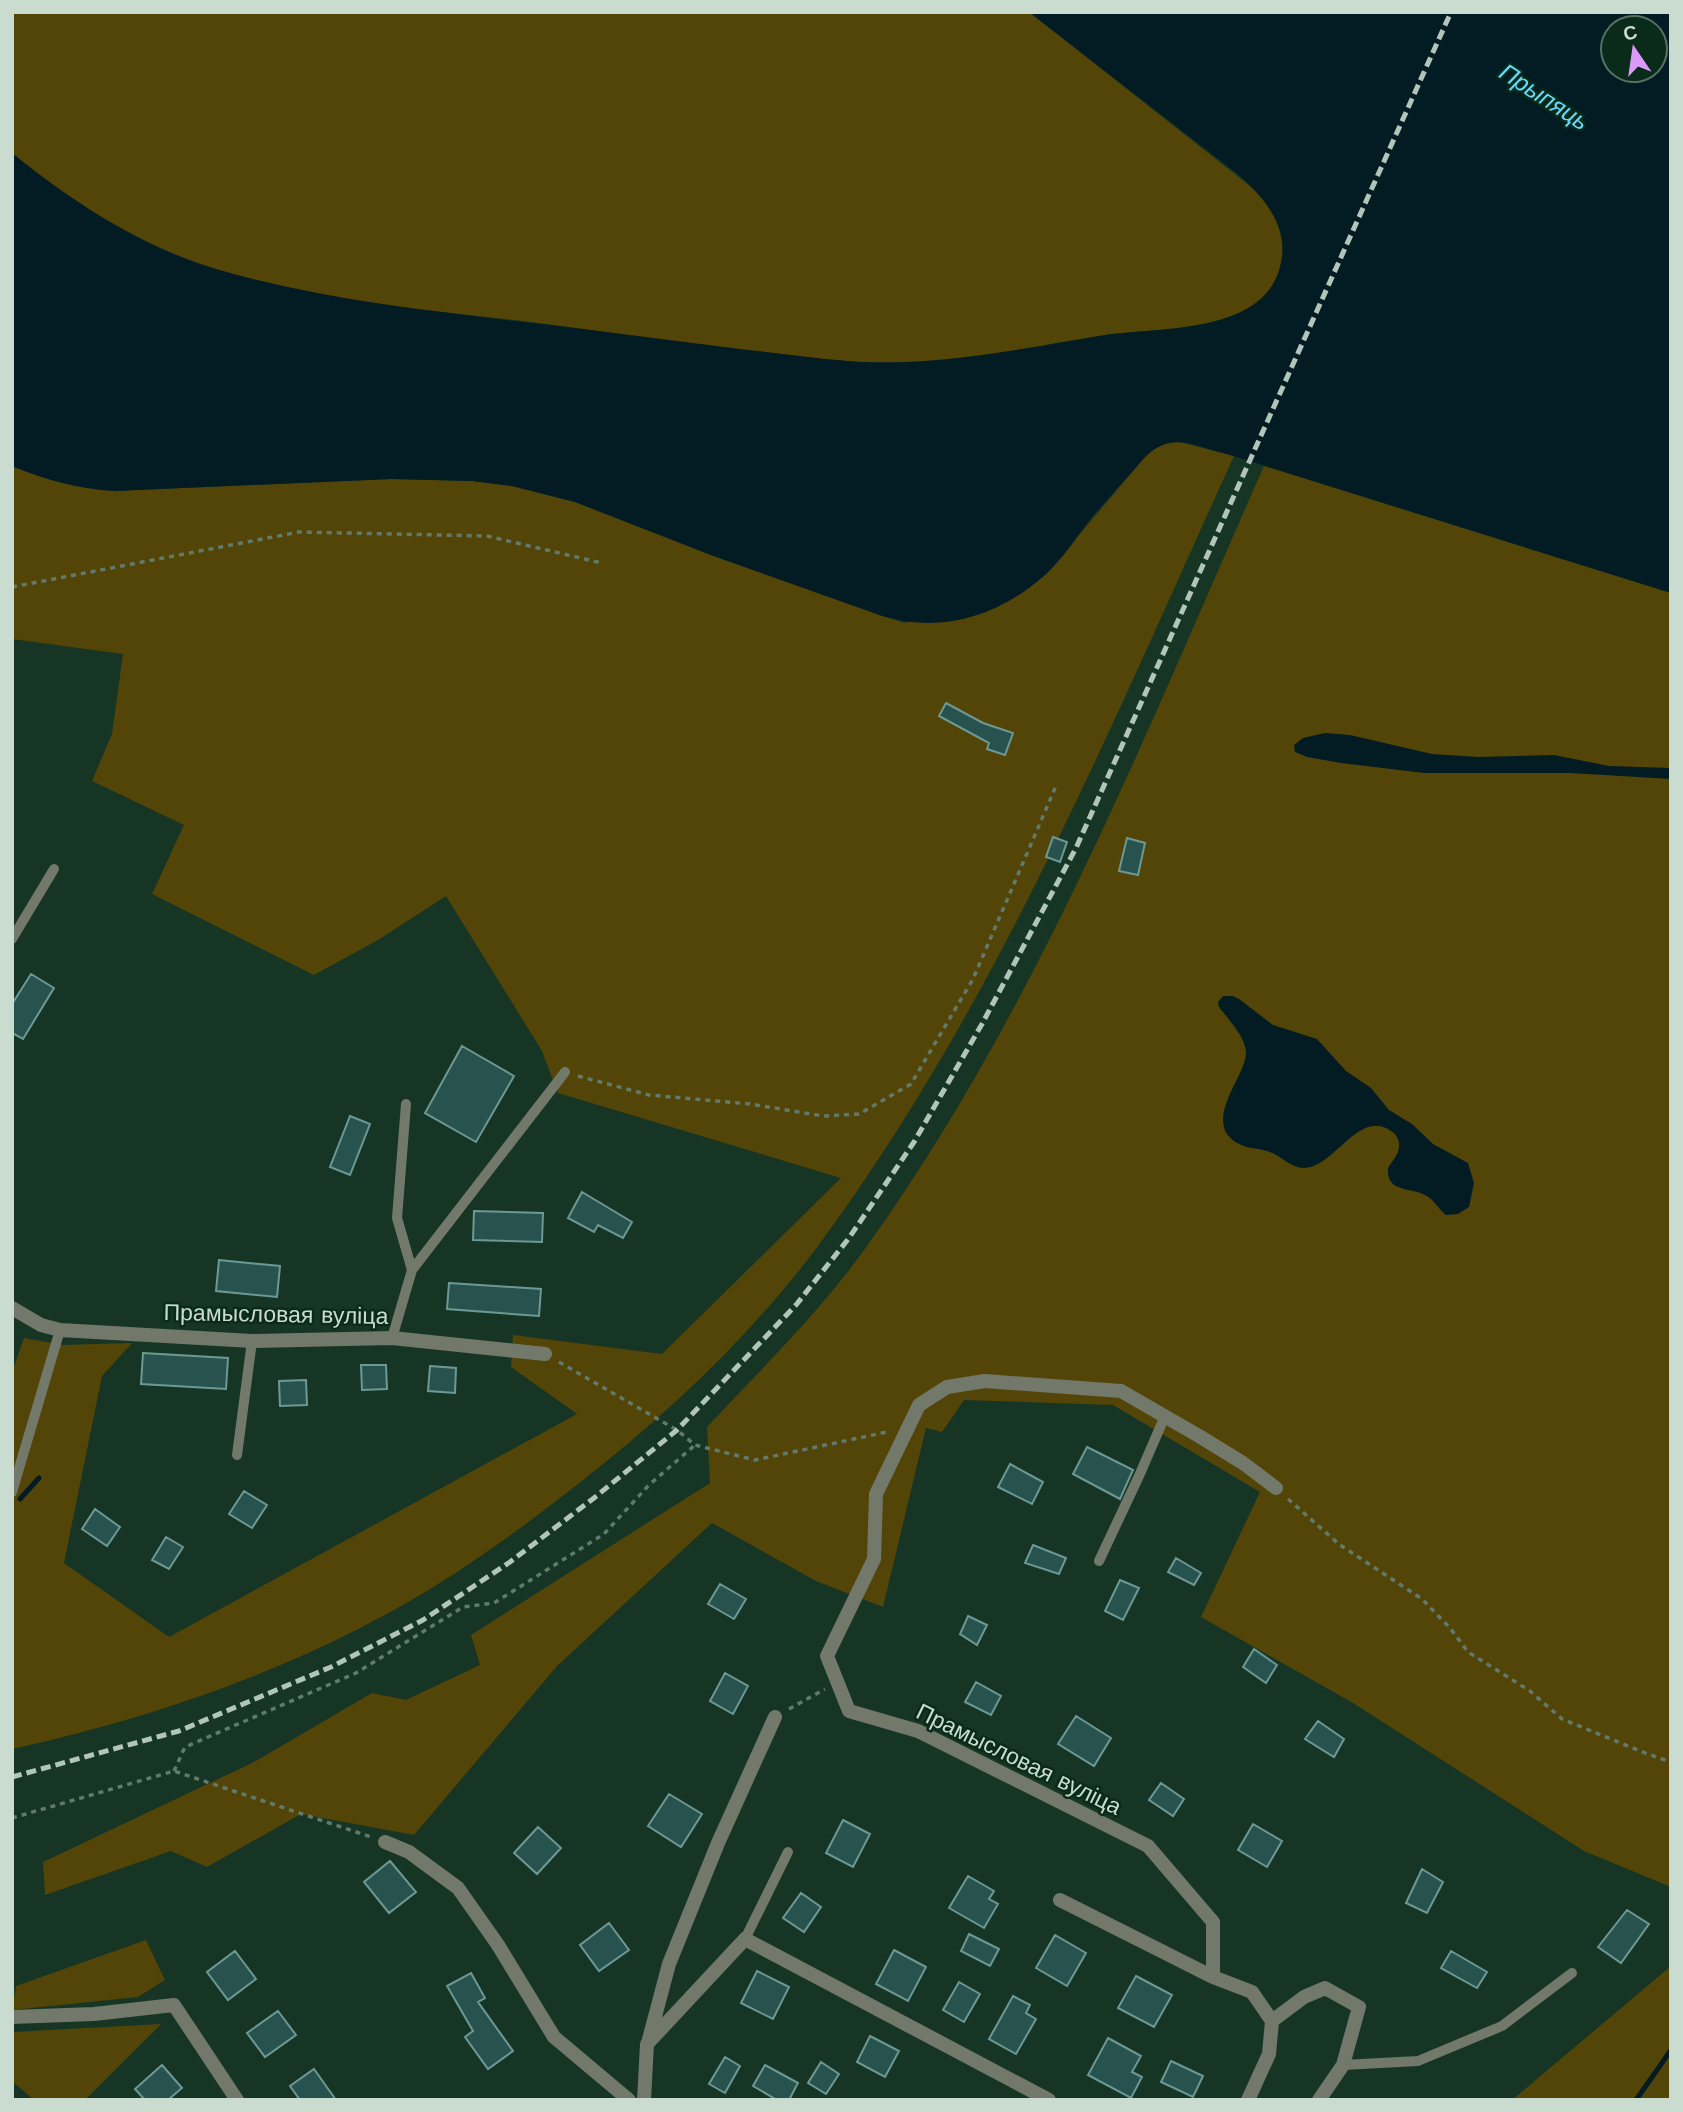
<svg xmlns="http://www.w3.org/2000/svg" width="1683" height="2112" font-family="'Work Sans',sans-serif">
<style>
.green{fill:#534508}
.water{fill:#031c23;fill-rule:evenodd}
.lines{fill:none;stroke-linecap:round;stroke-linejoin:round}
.stream{stroke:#031c23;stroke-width:5}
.building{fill:#27524e;stroke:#6d9995;stroke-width:2}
.path{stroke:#617a6c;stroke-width:3.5;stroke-dasharray:5 5;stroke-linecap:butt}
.lane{stroke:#72786a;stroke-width:10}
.street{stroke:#72786a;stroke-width:14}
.rail{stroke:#b2c5b9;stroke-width:5;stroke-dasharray:10 5;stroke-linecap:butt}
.labels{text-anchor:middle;stroke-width:5;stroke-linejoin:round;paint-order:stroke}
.street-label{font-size:23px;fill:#cadbd0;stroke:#0b2b1a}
.water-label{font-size:24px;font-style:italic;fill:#65d9fb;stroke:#0b2b1a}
</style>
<rect width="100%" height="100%" fill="#163524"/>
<!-- green -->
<path class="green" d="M12,12H1029L1255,190C1275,213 1288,237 1280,267C1263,336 1151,327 1098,336C1018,349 939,367 858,362C751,355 645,337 539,323C432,310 319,302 216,269C140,245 73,203 12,153Z
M1176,441L1234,456C1110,728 995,1008 815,1250C749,1337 669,1413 583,1480C541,1513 499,1545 454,1574C321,1660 167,1715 12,1749V1372L24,1338L63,1345L132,1343L102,1376L64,1563L169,1637L577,1414L511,1367L513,1335L662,1354L841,1178L558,1093L542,1051L446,896L378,940L314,975L152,894L184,825L92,781L112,734L123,654L12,639V466C45,480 80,489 115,491L391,479L472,481L512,486L575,502L711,555L904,623L1018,595L1046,574L1145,457L1159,445Z
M1264,466L1671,593V1887L1584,1851L1353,1703L1201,1617L1260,1492L1113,1405L964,1400L942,1432L926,1428L883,1607L816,1581L712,1523L557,1666L414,1835L301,1814L207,1867L171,1851L45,1895L43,1862L254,1762L372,1693L406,1700L480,1665L471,1635L710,1483L707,1427C762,1368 821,1311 867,1246C1036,1011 1147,730 1264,466Z
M146,1940L165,1980L138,1997L12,2010L16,1986Z
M1671,1966V2100H1512Z
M161,2024L85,2100H34L12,2081V2032Z"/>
<!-- water -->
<path class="water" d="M1029,12H1671V593L1227,454C1195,447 1173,430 1145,457C1128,477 1109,497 1092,517C1077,536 1063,559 1045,575C999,616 941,634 882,616L711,555L575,502L512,486L472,481L391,479L115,491C80,489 45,480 12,466V153C74,203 142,248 219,270C337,304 461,314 583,329C638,336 693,343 748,350C786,354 825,360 863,362C944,365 1021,349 1100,336C1156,326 1266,337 1281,263C1289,226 1265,199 1240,176ZM1613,28H1655V70H1613Z
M1325,733L1350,735L1432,754L1479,757L1554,755L1609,766L1671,768V779L1570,773H1424L1341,763L1307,757L1295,752L1294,745L1303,738Z
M1223,996H1233L1239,999L1273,1025L1317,1039L1346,1071L1371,1088L1389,1110L1412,1124L1433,1144L1468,1163L1474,1183L1469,1207L1458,1214L1446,1215C1438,1209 1434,1199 1425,1195C1410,1187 1386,1193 1388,1168C1393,1160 1400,1153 1399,1144C1399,1139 1396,1134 1391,1131C1359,1108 1334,1168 1304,1168C1291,1168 1281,1156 1270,1152C1260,1148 1248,1149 1239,1144C1199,1123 1247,1076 1246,1052C1245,1036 1228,1019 1219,1007L1218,1002Z"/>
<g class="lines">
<!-- stream -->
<path class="stream" d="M20,1499L39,1478
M1636,2100L1671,2050"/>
</g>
<!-- building -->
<path class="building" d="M946,703L983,723L1013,733L1005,755L987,749L989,743L939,716Z
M1053,837L1067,842L1060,862L1046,857Z
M1127,838L1145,843L1138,875L1119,871Z
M31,974L54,988L23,1039L12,1033V1004Z
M462,1046L514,1076L476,1142L425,1113Z
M350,1116L370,1124L350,1175L330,1167Z
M582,1192L632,1222L623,1238L598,1225L594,1232L568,1218Z
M474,1211L543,1213L542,1242L473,1240Z
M219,1260L280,1266L277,1297L216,1291Z
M449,1283L541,1289L539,1316L447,1309Z
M143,1353L228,1358L226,1389L141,1384Z
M361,1365H386L387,1389L362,1390Z
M430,1366L456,1368L455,1393L428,1391Z
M306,1380L307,1405L280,1406L279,1381Z
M1087,1447L1133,1470L1120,1499L1073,1474Z
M1010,1464L1043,1482L1032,1504L998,1487Z
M244,1491L267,1505L252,1528L229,1514Z
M95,1509L120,1527L107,1546L82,1529Z
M166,1537L183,1547L169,1569L152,1560Z
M1033,1545L1066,1558L1059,1574L1025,1563Z
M1176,1558L1201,1573L1194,1585L1168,1572Z
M1120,1580L1139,1588L1123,1620L1105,1611Z
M720,1584L746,1599L734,1619L708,1604Z
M968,1616L987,1625L977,1645L960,1634Z
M1254,1649L1277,1665L1266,1683L1243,1667Z
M725,1673L748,1686L733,1714L710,1701Z
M976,1682L1001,1696L991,1715L965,1702Z
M1076,1716L1111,1738L1094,1766L1058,1744Z
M1318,1721L1344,1739L1334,1757L1305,1739Z
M1161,1783L1184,1799L1173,1816L1149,1800Z
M669,1794L702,1814L681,1847L648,1826Z
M843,1820L870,1834L853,1867L826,1853Z
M1253,1824L1282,1841L1267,1867L1238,1850Z
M538,1827L561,1848L537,1874L514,1853Z
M390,1861L416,1892L389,1913L364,1882Z
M1422,1869L1443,1882L1427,1913L1406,1903Z
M968,1876L994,1891L989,1899L998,1904L984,1928L949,1908Z
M801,1893L821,1907L804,1932L783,1918Z
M1627,1910L1649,1924L1621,1963L1598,1947Z
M609,1923L629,1950L599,1971L580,1945Z
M969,1934L999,1949L990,1966L961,1951Z
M1055,1935L1086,1953L1067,1986L1036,1968Z
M894,1950L926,1967L908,2001L876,1984Z
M235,1951L256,1979L228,2000L207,1972Z
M1451,1951L1487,1972L1477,1988L1441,1968Z
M757,1971L789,1987L773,2019L741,2003Z
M471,1973L485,1998L478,2002L513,2051L488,2069L465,2037L473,2031L447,1986Z
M1136,1976L1172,1995L1154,2027L1118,2008Z
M959,1982L980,1994L964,2022L943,2010Z
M1013,1996L1030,2005L1026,2013L1036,2019L1016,2054L989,2039Z
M278,2011L296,2035L265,2057L247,2033Z
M870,2036L899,2051L885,2077L857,2062Z
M1108,2038L1141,2056L1132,2072L1142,2077L1131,2098L1088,2075Z
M725,2057L740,2066L725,2093L709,2084Z
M1171,2061L1203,2076L1193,2097L1161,2082Z
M821,2062L839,2074L826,2094L808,2083Z
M162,2065L182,2088L168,2100H145L135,2089Z
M765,2065L798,2083L789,2100H777L753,2086Z
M314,2069L336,2100H300L290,2086Z"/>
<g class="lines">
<!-- path -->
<path class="path" d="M12,587L299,532L487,536L602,563
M578,1076L649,1095L750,1104L823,1116L859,1114L911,1084L973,979L1056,786
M559,1362L677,1430L695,1445L755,1460L887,1432
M1288,1499L1340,1545L1422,1599L1450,1628L1468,1652L1530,1691L1562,1719L1645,1753L1671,1762
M789,1709L825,1689
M174,1771L185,1747L356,1673L463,1607L494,1603L604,1534L649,1485L695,1445
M12,1818L174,1771L371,1837"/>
<!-- lane -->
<path class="lane" d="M12,939L54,869
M412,1270L565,1072
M392,1338L412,1270L397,1218L406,1104
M237,1455L252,1341
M12,1492L60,1330
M1099,1561L1139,1476L1165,1416
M745,1939L788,1852
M1343,2065L1418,2061L1502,2026L1572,1973"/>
<!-- street -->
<path class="street" d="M12,1308L41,1325L60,1330L252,1341L392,1338L545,1354
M385,1842L409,1852L458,1888L498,1945L554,2037L629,2100
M1060,1900L1213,1977L1252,1992L1272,2021L1269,2054L1248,2100
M1213,1977V1922L1148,1846L918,1731L849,1711L827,1656L874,1559L876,1494L919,1405L947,1387L985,1381L1121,1391L1199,1436L1243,1463L1276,1488
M12,2017L94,2014L174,2005L237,2100
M1272,2021L1304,1997L1325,1988L1359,2007L1343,2065L1319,2100
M648,2043L669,1964L718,1843L775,1717
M644,2100L647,2044L745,1939L1049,2100"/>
<!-- rail -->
<path class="rail" d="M12,1777L179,1731L331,1667L423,1620L510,1562L594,1498L677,1430L796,1305L849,1238L914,1142L982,1024L1076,848L1451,12"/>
</g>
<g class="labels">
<!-- street labels -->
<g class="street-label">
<text transform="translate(276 1314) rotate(1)" y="8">Прамысловая вуліца</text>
<text transform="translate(1019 1759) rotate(26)" y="8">Прамысловая вуліца</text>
</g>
<!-- water labels -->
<g class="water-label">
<text transform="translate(1544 97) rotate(33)" y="8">Прыпяць</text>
</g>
</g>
<!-- border -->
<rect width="1683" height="2112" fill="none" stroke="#cadbd0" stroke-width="28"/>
<!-- north arrow -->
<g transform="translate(1634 49) rotate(347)"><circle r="33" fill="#0b2b1a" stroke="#577163" stroke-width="2"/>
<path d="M0-5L12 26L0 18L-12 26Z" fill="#da9af7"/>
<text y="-10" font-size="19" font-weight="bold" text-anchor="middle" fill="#cadbd0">С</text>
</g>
</svg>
